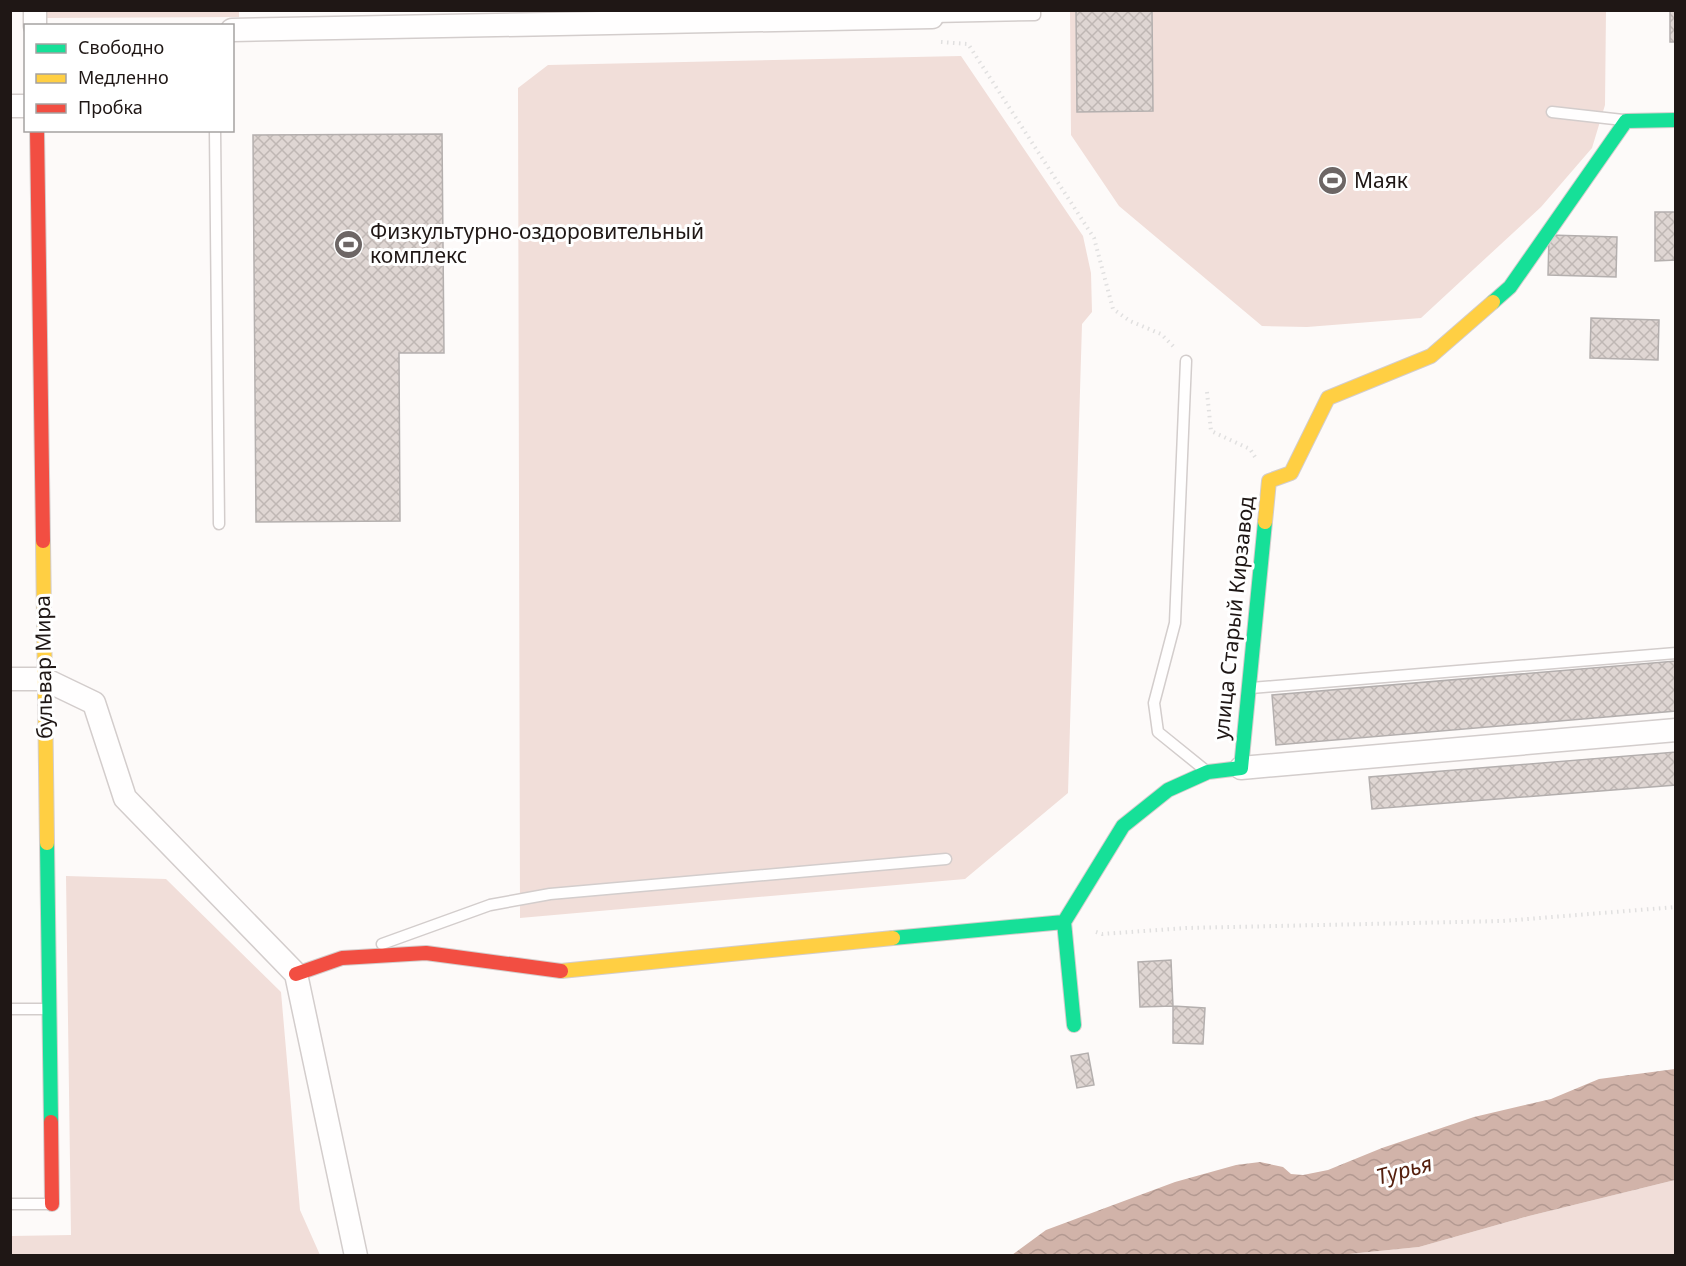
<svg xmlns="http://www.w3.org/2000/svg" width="1686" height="1266" font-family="'Noto Sans',sans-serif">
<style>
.grass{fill:#f1ded9}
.water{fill:url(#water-waves)}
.building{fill:url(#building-cross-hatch);stroke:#b4afae;stroke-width:1.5}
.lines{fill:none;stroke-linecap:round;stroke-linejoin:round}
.lane-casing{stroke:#d3cdcc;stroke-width:13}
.street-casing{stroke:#d3cdcc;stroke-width:25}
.fast-casing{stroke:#d3cdcc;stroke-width:16}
.slow-casing{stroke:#d3cdcc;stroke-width:16}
.jam-casing{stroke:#d3cdcc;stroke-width:16}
.path{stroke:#e1e0e0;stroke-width:4;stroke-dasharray:1.5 4.5;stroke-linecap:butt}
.lane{stroke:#fffefe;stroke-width:10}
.street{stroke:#fffefe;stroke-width:22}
.fast{stroke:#16e098;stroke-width:14}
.slow{stroke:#ffcf43;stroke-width:14}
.jam{stroke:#f24e42;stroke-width:14}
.labels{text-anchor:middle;stroke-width:6;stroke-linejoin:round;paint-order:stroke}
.poi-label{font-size:21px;fill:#1f1715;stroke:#fff;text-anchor:start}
.street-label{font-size:21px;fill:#1f1715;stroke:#fff}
.water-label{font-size:22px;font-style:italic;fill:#55200e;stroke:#fff}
</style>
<defs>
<pattern id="water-waves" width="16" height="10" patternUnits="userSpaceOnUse" patternTransform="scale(1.5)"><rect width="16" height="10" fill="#d1b3a9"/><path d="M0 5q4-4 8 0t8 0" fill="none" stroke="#b39991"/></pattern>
<pattern id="building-cross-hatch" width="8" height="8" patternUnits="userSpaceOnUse" patternTransform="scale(1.5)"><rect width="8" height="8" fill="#dfd6d3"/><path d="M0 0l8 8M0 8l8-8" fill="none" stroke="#bfb7b4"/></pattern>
</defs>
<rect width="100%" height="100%" fill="#fdfaf9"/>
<!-- grass -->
<path class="grass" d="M239,10V17L46,18V10Z
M1070,11H1606L1605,105L1592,148L1541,207L1421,318L1307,327L1262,326L1119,206L1071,135Z
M961,56L1083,236L1091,273L1092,312L1082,324L1068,793L965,879L520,918L518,88L548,65Z
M66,876L166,879L281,992L300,1210L320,1255H11V1236L71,1235Z
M1675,1180V1255L1329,1256L1419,1247L1529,1216Z"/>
<!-- water -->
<path class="water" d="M1675,1069V1180L1529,1216L1419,1247L1329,1256L1012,1255L1046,1230L1175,1182L1236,1165L1260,1162L1283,1167L1291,1174L1303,1175L1328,1170L1382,1148L1474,1117L1551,1099L1599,1079Z"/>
<!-- building -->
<path class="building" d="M1076,10H1152L1153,111L1077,112Z
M1670,10H1676V42H1670Z
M442,134L444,353H399L400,521L256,522L253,135Z
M1655,212H1676V260L1655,261Z
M1549,235L1617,237L1616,277L1548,275Z
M1591,318L1659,320L1658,360L1590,358Z
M1676,661V711L1276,745L1272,695Z
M1676,752V785L1372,809L1369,777Z
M1171,960L1173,1006L1140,1007L1138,962Z
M1173,1006L1205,1008L1203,1044L1173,1043Z
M1088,1053L1094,1085L1077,1088L1071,1056Z"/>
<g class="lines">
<defs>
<path id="lane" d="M932,17L1035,15V10
M1552,112L1623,120
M215,130L219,524
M1186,361L1175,623L1154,703L1158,732L1205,770
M1251,688L1676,653
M382,944L490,905L550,894L946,859
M10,1009H46
M10,1204H49"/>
<path id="street" d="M35,10V26
M232,30L932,17
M10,106H26
M10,679H44L94,703L125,798L296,974L356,1256
M1241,768L1676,730"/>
<path id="fast" d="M1493,302L1510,287L1626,121L1676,120
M47,843L51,1122
M893,938L1064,922
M1074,1025L1064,922L1123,826L1168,790L1208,772L1241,768L1265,522"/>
<path id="slow" d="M1265,522L1269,481L1291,473L1328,398L1431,356L1493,302
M43,541L47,843
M561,971L893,938"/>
<path id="jam" d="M37,130L43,541
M296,974L342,958L426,953L561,971
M51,1122L52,1204"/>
</defs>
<!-- lane casing -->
<use href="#lane" class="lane-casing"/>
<!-- street casing -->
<use href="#street" class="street-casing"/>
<!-- fast casing -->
<use href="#fast" class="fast-casing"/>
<!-- slow casing -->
<use href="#slow" class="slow-casing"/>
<!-- jam casing -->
<use href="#jam" class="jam-casing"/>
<!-- path -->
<path class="path" d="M941,42L968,44L1094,238L1113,309L1130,321L1161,334L1175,348
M1207,392L1211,431L1250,449L1255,457
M1096,932L1102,934L1186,928L1503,921L1676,907"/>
<!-- lane -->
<use href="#lane" class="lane"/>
<!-- street -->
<use href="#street" class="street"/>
<!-- fast -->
<use href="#fast" class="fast"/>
<!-- slow -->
<use href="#slow" class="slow"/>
<!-- jam -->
<use href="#jam" class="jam"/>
</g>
<!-- icons -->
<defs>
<symbol id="stadium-disc" viewBox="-11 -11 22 22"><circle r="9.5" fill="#6d6665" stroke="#fff"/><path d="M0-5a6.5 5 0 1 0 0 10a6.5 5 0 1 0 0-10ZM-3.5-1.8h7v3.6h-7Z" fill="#fff"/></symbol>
</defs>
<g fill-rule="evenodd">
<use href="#stadium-disc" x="1316" y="164" width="33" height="33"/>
<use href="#stadium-disc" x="332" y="228" width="33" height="33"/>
</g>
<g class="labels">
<!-- poi labels -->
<g class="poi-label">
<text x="1354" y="188">Маяк</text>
<text x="370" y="239">Физкультурно-оздоровительный<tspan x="370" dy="24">комплекс</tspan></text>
</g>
<!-- street labels -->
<g class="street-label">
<text transform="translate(1234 618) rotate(-84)" y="7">улица Старый Кирзавод</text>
<text transform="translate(44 667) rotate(-91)" y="7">бульвар Мира</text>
</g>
<!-- water labels -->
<g class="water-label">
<text transform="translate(1404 1170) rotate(-15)" y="8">Турья</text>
</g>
</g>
<!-- border -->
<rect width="1686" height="1266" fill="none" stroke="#1f1715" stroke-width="24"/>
<!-- legend -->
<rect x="24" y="24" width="210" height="108" fill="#ffffff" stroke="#a5a2a1" stroke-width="1.5"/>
<rect x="36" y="44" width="30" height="9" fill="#16e098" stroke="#a5a2a1" stroke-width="1.5"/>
<text x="78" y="54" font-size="18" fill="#1f1715">Свободно</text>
<rect x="36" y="74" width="30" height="9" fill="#ffcf43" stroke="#a5a2a1" stroke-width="1.5"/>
<text x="78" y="84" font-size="18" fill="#1f1715">Медленно</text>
<rect x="36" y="104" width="30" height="9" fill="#f24e42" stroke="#a5a2a1" stroke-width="1.5"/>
<text x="78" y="114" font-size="18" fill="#1f1715">Пробка</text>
</svg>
